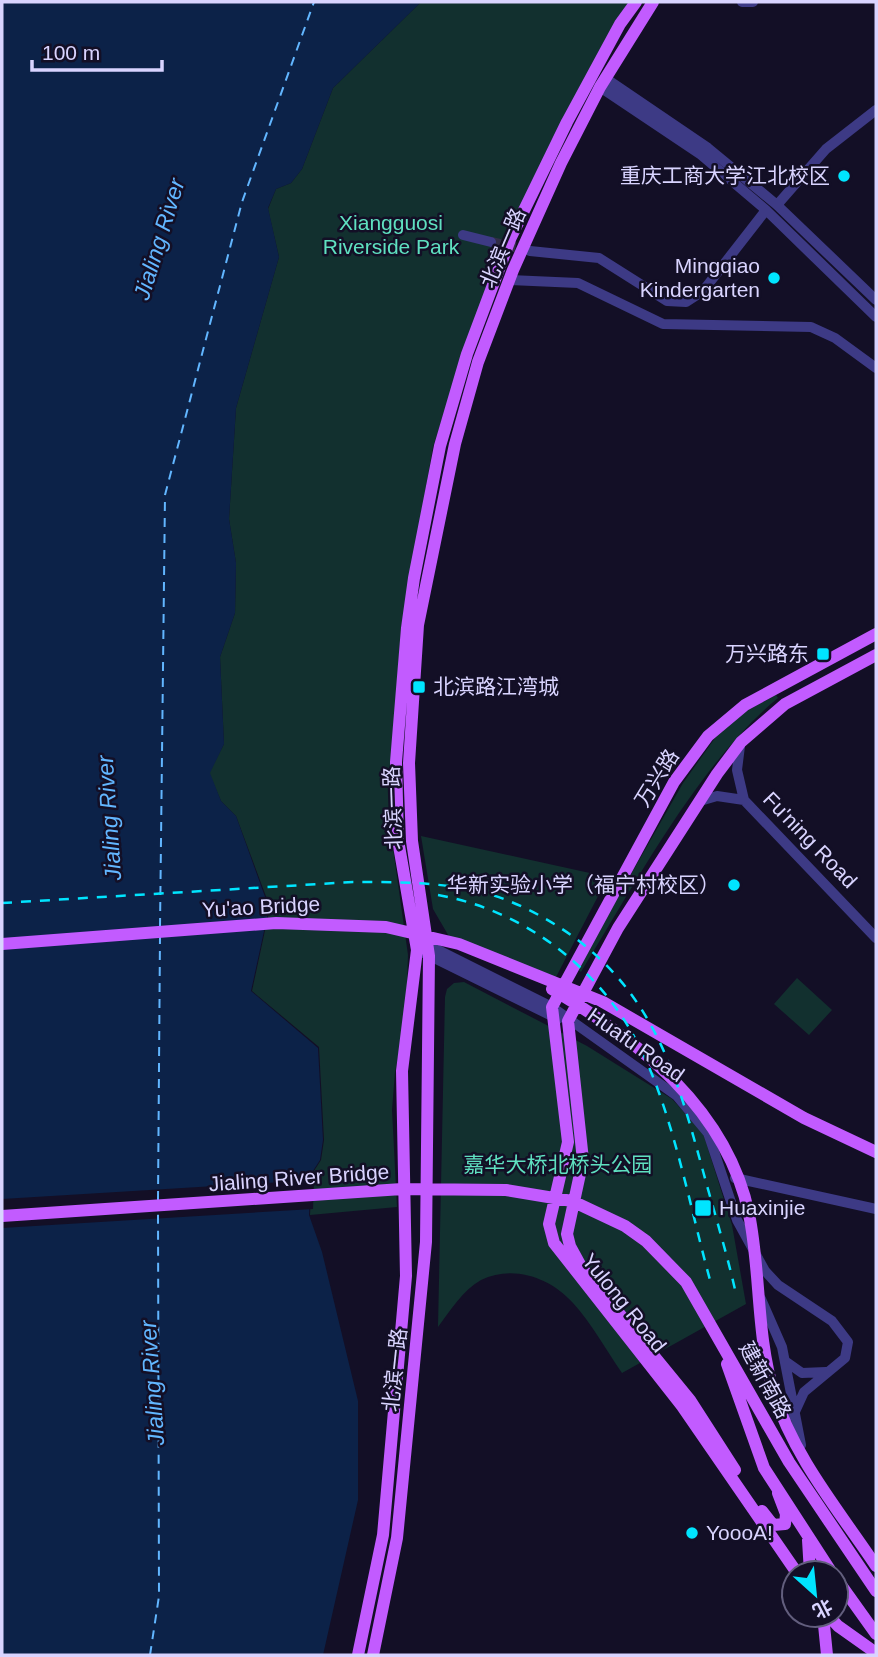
<svg xmlns="http://www.w3.org/2000/svg" width="878" height="1657" font-family="Helvetica,'Noto Sans SC',sans-serif">
<style>
.green{fill:#12302f}
.water{fill:#0c2248}
.pier{fill:#130f26}
.lines{fill:none;stroke-linecap:round;stroke-linejoin:round}
.ferry{stroke:#62b6ff;stroke-width:2;stroke-dasharray:9 7;stroke-linecap:butt}
.minor-tunnel{stroke:#312d47;stroke-width:10;stroke-dasharray:10 5;stroke-linecap:butt}
.minor{stroke:#3d3a85;stroke-width:10}
.major{stroke:#c25bff;stroke-width:12}
.rail{stroke:#00e5ff;stroke-width:2.5;stroke-dasharray:10 9;stroke-linecap:butt}
.poi-dot{fill:#00e5ff;stroke:#130f26;stroke-width:2.5}
.labels{text-anchor:middle;stroke-width:5;stroke-linejoin:round;paint-order:stroke}
.poi-label{font-size:21px;fill:#d9d4ff;stroke:#130f26;text-anchor:end}
.park-label{font-size:21px;fill:#5fe0c0;stroke:#130f26}
.street-label{font-size:21px;fill:#d9d4ff;stroke:#130f26}
.water-label{font-size:23px;font-style:italic;fill:#62b6ff;stroke:#130f26}
</style>
<rect width="100%" height="100%" fill="#130f26"/>
<!-- green -->
<path class="green" d="M421,2H629L615,22L463,353L433,447L401,629L391,761L392,841L408,955L406,1016L395,1072L392,1110L397,1207L310,1215L312,1174L321,1160L324,1140L319,1047L252,991L270,907L236,816L221,801L209,773L224,744L220,657L235,613L236,563L229,519L236,408L279,257L268,209L276,189L291,183L302,169L333,88Z
M776,695L778,698C699,763 635,884 581,972L577,969L683,783L715,738L745,712Z
M421,836L608,877L555,979L454,945L433,909Z
M797,978L832,1010L809,1035L774,1004Z
M464,982L587,1046L672,1099L703,1133L732,1225L746,1304L622,1373C606,1350 592,1324 573,1303C551,1278 513,1264 481,1280C463,1290 450,1311 438,1327L445,997L447,989L454,983Z"/>
<!-- water -->
<path class="water" d="M2,2H421L333,88L302,169L291,183L276,189L268,208L279,257L236,408L229,519L236,563L235,613L220,657L224,744L210,773L221,801L236,816L269,908L251,991L318,1048L323,1140L320,1160L311,1174L309,1215L322,1252L358,1401V1500L323,1655H2Z"/>
<!-- pier -->
<path class="pier" d="M314,1180L313,1209L2,1228V1199Z"/>
<g class="lines">
<!-- ferry -->
<path class="ferry" d="M160,927L165,495L242,202L314,2
M158,1200L160,936
M150,1655L159,1596L158,1212"/>
<!-- minor-tunnel -->
<path class="minor-tunnel" d="M491,242L528,250"/>
<!-- minor -->
<path class="minor" d="M742,2H753
M605,78L708,148L777,205L876,300
M600,87L700,154L766,210L876,317
M777,205L826,149L876,110
M463,235L491,242
M530,251L599,258L667,301L686,302L703,291L766,210
M510,280L578,283L663,324L811,327L835,338L876,368
M740,746L737,770L744,800L876,938
M700,801L717,796L744,800
M422,942L552,1007L677,1096L708,1133L737,1220L765,1271L778,1285L832,1321L848,1342L845,1358L804,1392L793,1416
M424,953L558,1019
M735,1178L876,1209
M761,1299L782,1347L801,1445
M785,1361L802,1373L826,1372"/>
<!-- major -->
<path class="major" d="M2,944L276,923L386,927L459,944L603,1002L804,1118L876,1152
M552,989C639,1041 727,1109 749,1214C761,1273 756,1335 774,1393C793,1456 840,1512 876,1566
M2,1216L402,1189L506,1190L572,1201L625,1226L646,1241L686,1282L789,1462L876,1591
M727,1364L764,1468L832,1573
M735,1470L690,1400L582,1268L570,1246L567,1234L583,1160L568,1021L618,928L717,774L741,742L785,704L876,655
M762,1511L773,1525L785,1524L786,1514L778,1493
M808,1540L810,1573
M797,1573L682,1406L554,1243L549,1224L568,1142L552,1007L674,782L708,736L745,705L876,634
M836,1578L876,1634
M823,1615L827,1655
M828,1615L838,1626L876,1653
M358,1655L383,1535L406,1276L402,1071L417,950L398,840L396,762L407,628L414,578L440,446L467,354L511,237L567,122L620,24L636,2
M373,1655L397,1538L426,1242L429,956L412,841L409,763L418,625L455,444L478,362L513,270L561,163L600,87L653,2"/>
<!-- rail -->
<path class="rail" d="M438,895C528,911 606,973 644,1056C674,1120 691,1211 710,1280
M2,903L353,882C397,882 443,882 485,893C515,901 545,917 571,935C655,996 677,1076 703,1171C714,1212 727,1253 736,1294"/>
</g>
<!-- markers -->
<g class="poi-dot">
<circle cx="844" cy="176" r="7"/>
<circle cx="774" cy="278" r="7"/>
<rect x="816" y="647" width="14" height="14" rx="3.5"/>
<rect x="412" y="680" width="14" height="14" rx="3.5"/>
<circle cx="734" cy="885" r="7"/>
<rect x="694" y="1199" width="18" height="18" rx="3.5"/>
<circle cx="692" cy="1533" r="7"/>
</g>
<g class="labels">
<!-- poi labels -->
<g class="poi-label">
<text x="830" y="183">重庆工商大学江北校区</text>
<text x="760" y="273">Mingqiao<tspan x="760" dy="24">Kindergarten</tspan></text>
<text x="809" y="661">万兴路东</text>
<text x="433" y="694" text-anchor="start">北滨路江湾城</text>
<text x="720" y="892">华新实验小学（福宁村校区）</text>
<text x="719" y="1215" text-anchor="start">Huaxinjie</text>
<text x="706" y="1540" text-anchor="start">YoooA!</text>
</g>
<!-- park labels -->
<g class="park-label">
<text x="391" y="230">Xiangguosi<tspan x="391" dy="24">Riverside Park</tspan></text>
<text x="558" y="1172">嘉华大桥北桥头公园</text>
</g>
<!-- street labels -->
<g class="street-label">
<text transform="translate(503 248) rotate(-67)" y="7">北滨一路</text>
<text transform="translate(657 778) rotate(-58)" y="7">万兴路</text>
<text transform="translate(393 808) rotate(-92)" y="7">北滨一路</text>
<text transform="translate(810 840) rotate(46)" y="7">Fu'ning Road</text>
<text transform="translate(261 907) rotate(-3)" y="7">Yu'ao Bridge</text>
<text transform="translate(636 1045) rotate(35)" y="7">Huafu Road</text>
<text transform="translate(299 1178) rotate(-4)" y="7">Jialing River Bridge</text>
<text transform="translate(624 1303) rotate(51)" y="7">Yulong Road</text>
<text transform="translate(395 1370) rotate(-84)" y="7">北滨一路</text>
<text transform="translate(765 1380) rotate(61)" y="7">建新南路</text>
</g>
<!-- water labels -->
<g class="water-label">
<text transform="translate(159 239) rotate(-73)" y="8">Jialing River</text>
<text transform="translate(109 818) rotate(-94)" y="8">Jialing River</text>
<text transform="translate(152 1383) rotate(-94)" y="8">Jialing River</text>
</g>
</g>
<!-- border -->
<rect width="878" height="1657" fill="none" stroke="#d9d4ff" stroke-width="7"/>
<!-- north arrow -->
<g transform="translate(815 1594) rotate(153)"><circle r="33" fill="#130f26" stroke="#625e7d" stroke-width="2"/>
<path d="M0-5L12 26L0 18L-12 26Z" fill="#00e5ff"/>
<text y="-10" font-size="19" font-weight="bold" text-anchor="middle" fill="#d9d4ff">北</text>
</g>
<!-- scale -->
<path d="M32 60v10h130v-10" fill="none" stroke="#d9d4ff" stroke-width="3.5"/>
<text x="42" y="60" font-size="21" fill="#d9d4ff" stroke="#130f26" stroke-width="5" paint-order="stroke">100 m</text>
</svg>
